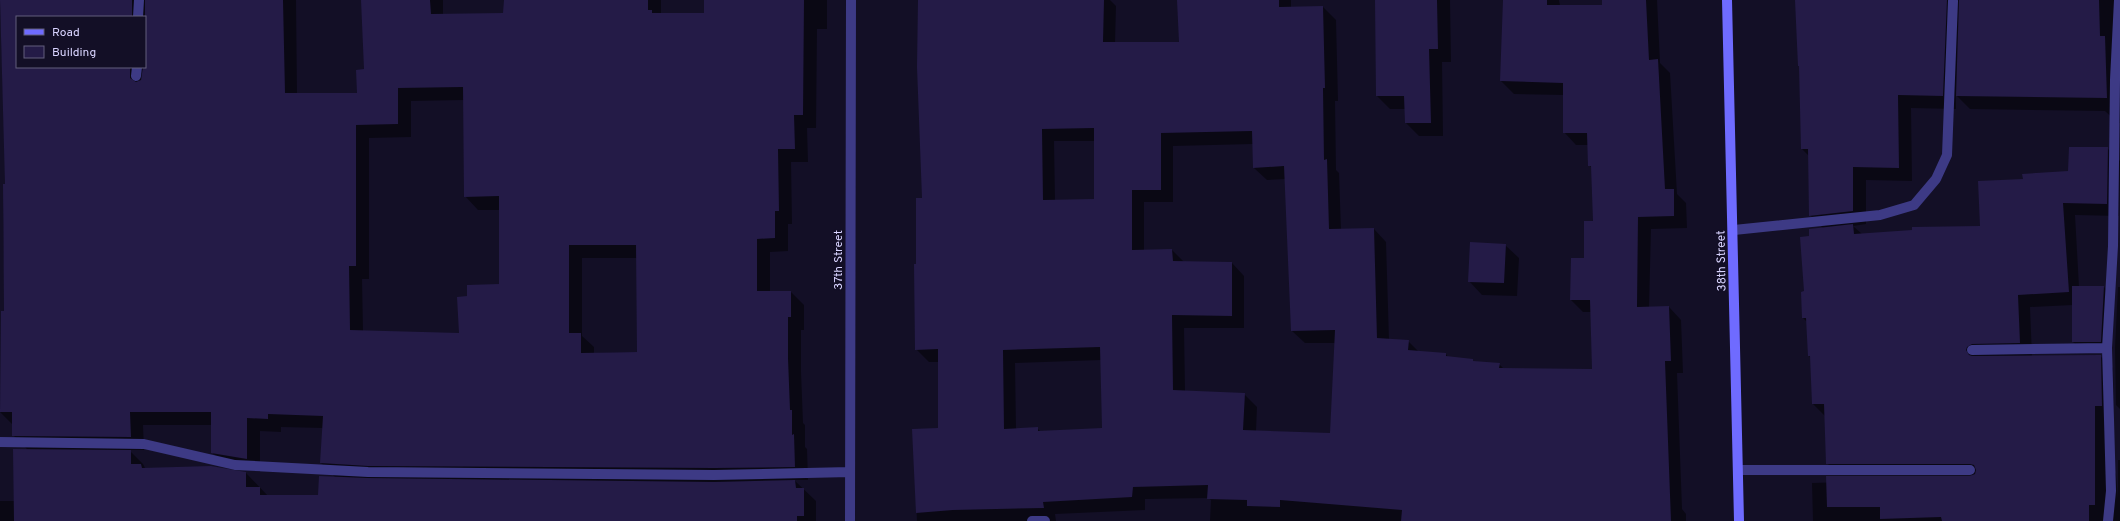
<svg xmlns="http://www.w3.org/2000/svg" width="2120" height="521" font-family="Overpass,sans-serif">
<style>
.shadow{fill:#0007;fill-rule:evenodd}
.building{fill:#241b47;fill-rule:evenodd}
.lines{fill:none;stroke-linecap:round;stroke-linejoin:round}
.street{stroke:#3d3a85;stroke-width:10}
.secondary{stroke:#6f6bff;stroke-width:10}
.labels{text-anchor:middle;stroke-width:3;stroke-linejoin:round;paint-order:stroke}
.street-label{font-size:12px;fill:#d9d4ff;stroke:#130f26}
</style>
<rect width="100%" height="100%" fill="#130f26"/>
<!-- shadow -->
<path class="shadow" d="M0,0H296L297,94H358L365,70L362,0H443V15L504,14L505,0H661V14H705V0H827V29H817L816,128H807L808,162H791L792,224H788V251L770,252V292H791L804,305V330H801V372L803,423L805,425V447L807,449L808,480H794L816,501V521H0V501H15L28,450L13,435V425L0,412L5,312L3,218L4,185H6ZM17,17H145V67H17ZM464,100L465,196L478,210H500V285L468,297L460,334L363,331L362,279H369V138L411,137V101ZM582,258H637L638,352L594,353V347L582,336ZM143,425H212V452L225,466L260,472V431L281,432V427L323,428L321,463L336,478L319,496H268L246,473L145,468L143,464L129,450H144Z
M919,0H1110L1116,6L1115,43H1180L1178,0H1291V8L1323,7L1336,20L1338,101H1335L1336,170L1339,173L1341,230L1374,229L1386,242L1389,340L1408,341L1419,352L1446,354L1448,357L1474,362L1499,364L1504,369L1593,370L1592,312H1583L1571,300L1584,259L1594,222L1592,168L1589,165L1588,145H1576L1564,132V95L1514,94L1501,81L1504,0H1559L1560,6H1603V0H1657L1660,63L1670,73L1677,194L1686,203L1687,228L1651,229L1649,308L1669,307L1681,320L1683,373H1677L1682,509L1686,514V521H1210L1211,500L1208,498L1145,499V510L1055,514L1056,521H917L913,430L939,429V362H929L916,349L917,265L924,199ZM1054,141H1095V200L1055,201ZM1253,144L1254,168L1267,180L1286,179L1292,331L1305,343H1335L1331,434L1256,431L1257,407L1244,394L1185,392L1184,328H1244V276L1232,263L1184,262L1172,250L1144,251V202H1173V146ZM1101,360L1103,429L1041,432L1037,428L1016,429L1015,363Z
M1376,0H1450L1451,62H1442L1443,136H1419L1406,123L1405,109H1390L1377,96Z
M1796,0H2120V123H2118L2105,111L1970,109L1956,95V109L1911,108L1912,181L1866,180V224L1853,226L1862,234L1981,227L2024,180L2069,172L2107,148L2120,161L2119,216L2075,215L2079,287H2104L2111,294L2107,348L2080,349L2073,342V305L2030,307L2032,357L2100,356L2113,368L2114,418H2107V465L2116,474L2118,499V460H2120V521H1813L1812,483L1970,478L1974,475H1839L1827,463L1825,416L1813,404L1811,358L1809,356L1807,322L1803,318L1810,237L1823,228L1810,215L1809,156L1802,149L1800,68L1799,66Z
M1505,245L1519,258L1517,296L1482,295L1469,281Z
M2118,287H2120V409L2116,405L2115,348Z"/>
<!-- building -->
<path class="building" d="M0,0H132V17H17V67H130V78L136,82L141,80L143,67H145V0H283L285,93H357L356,70L364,69L361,0H430L431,14L503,13L504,0H648V10H652V13H704V0H804L803,115H794L795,149H778L779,211H775V238L757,239V291H791V317H788V358L790,410H792V435L794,434L795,467L714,468L368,466L320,463L323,416L268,414V419L247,418V459L211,453V412H130L131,437L12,436V412H0L1,311H4L3,184H5ZM463,87L464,197L499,196V284L467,285V296L457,297L459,333L350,330L349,266H356V125L398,124V88ZM569,245H636L637,352L581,353V333H569Z
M918,0H1104L1103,42H1179L1177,0H1279V7L1323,6L1325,88H1323L1324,160L1327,159L1329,229L1374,228L1377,338L1409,340L1408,350L1446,353V356L1473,359V361L1500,363L1499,368L1592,369L1590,300H1570L1571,258H1584V221H1593L1591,166H1588L1587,133H1563V83L1500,81L1503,0H1547V5H1602V0H1646L1649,60L1658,59L1665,189H1674V216L1638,217L1637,307L1669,306L1671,361H1665L1671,521H1401L1402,510L1280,500V507L1247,506V500L1207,499L1208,485L1133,487L1132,497L1043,502L1044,508L953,510L916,513L912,429L938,428V349L915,350L914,264H916V198H922L917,67ZM1094,128V199L1043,200L1042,129ZM1252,131L1253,168L1284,166L1291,331L1335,330L1330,433L1243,430L1245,393L1173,390L1172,315L1232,316V262L1173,261L1172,249L1132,250V190H1161V133ZM1100,347L1102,428L1038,431V427L1004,429L1003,350Z
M1375,0H1437L1438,49H1429L1431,123H1405L1404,96H1376Z
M1795,0H1947L1943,96L1898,95L1899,168L1853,167V211L1809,216L1808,149H1801L1799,66H1798Z
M1959,0H2099L2100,36H2105L2107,98L1956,96Z
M2069,147H2108L2107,204L2063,203L2069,292L2018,295L2020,343L1972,344L1967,347L1966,350L1969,355L1972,356L2101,355L2102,406H2095V505H2089V521H1942L1941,517L1880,519V507H1827L1826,476H1970L1975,474L1976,470L1974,465L1970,464H1826L1824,404H1812L1810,356H1808L1806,318H1802L1801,292L1804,291L1800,237L1809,236V229L1853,224L1854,234L1912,230V227L1980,226L1978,181L2023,179L2022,174L2068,171Z
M1470,242L1506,244L1504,283L1468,282Z
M2072,286H2104L2101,342H2072Z
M13,449L131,450V464H141L142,468L211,466L246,472V487H260V495H318L319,476L368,478L714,482L795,480L796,488H804V516H797V521H14Z"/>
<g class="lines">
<!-- street -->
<path class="street" d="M138,17L139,0
M136,76L137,67
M1734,230L1880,215L1914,205L1936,179L1947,155L1953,1
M1972,350L2107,348
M0,442L144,444L235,465L368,472L714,475L850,472
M1738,470H1970
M850,521L851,0
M1032,521H1045
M2108,521L2111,491L2107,348L2113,246L2115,80L2119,0"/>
<!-- secondary -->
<path class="secondary" d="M1727,0L1739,521"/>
</g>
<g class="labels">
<!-- street labels -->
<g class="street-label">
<text transform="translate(838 260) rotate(-90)" y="4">37th Street</text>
<text transform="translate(1721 261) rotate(-91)" y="4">38th Street</text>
</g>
</g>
<!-- legend -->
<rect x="16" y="16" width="130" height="52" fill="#130f26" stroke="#625e7d"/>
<rect x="24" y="29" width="20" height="6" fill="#6f6bff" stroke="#625e7d"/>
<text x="52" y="36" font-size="12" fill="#d9d4ff">Road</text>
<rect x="24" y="46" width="20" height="12" fill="#241b47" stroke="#625e7d"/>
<text x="52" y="56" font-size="12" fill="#d9d4ff">Building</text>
</svg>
